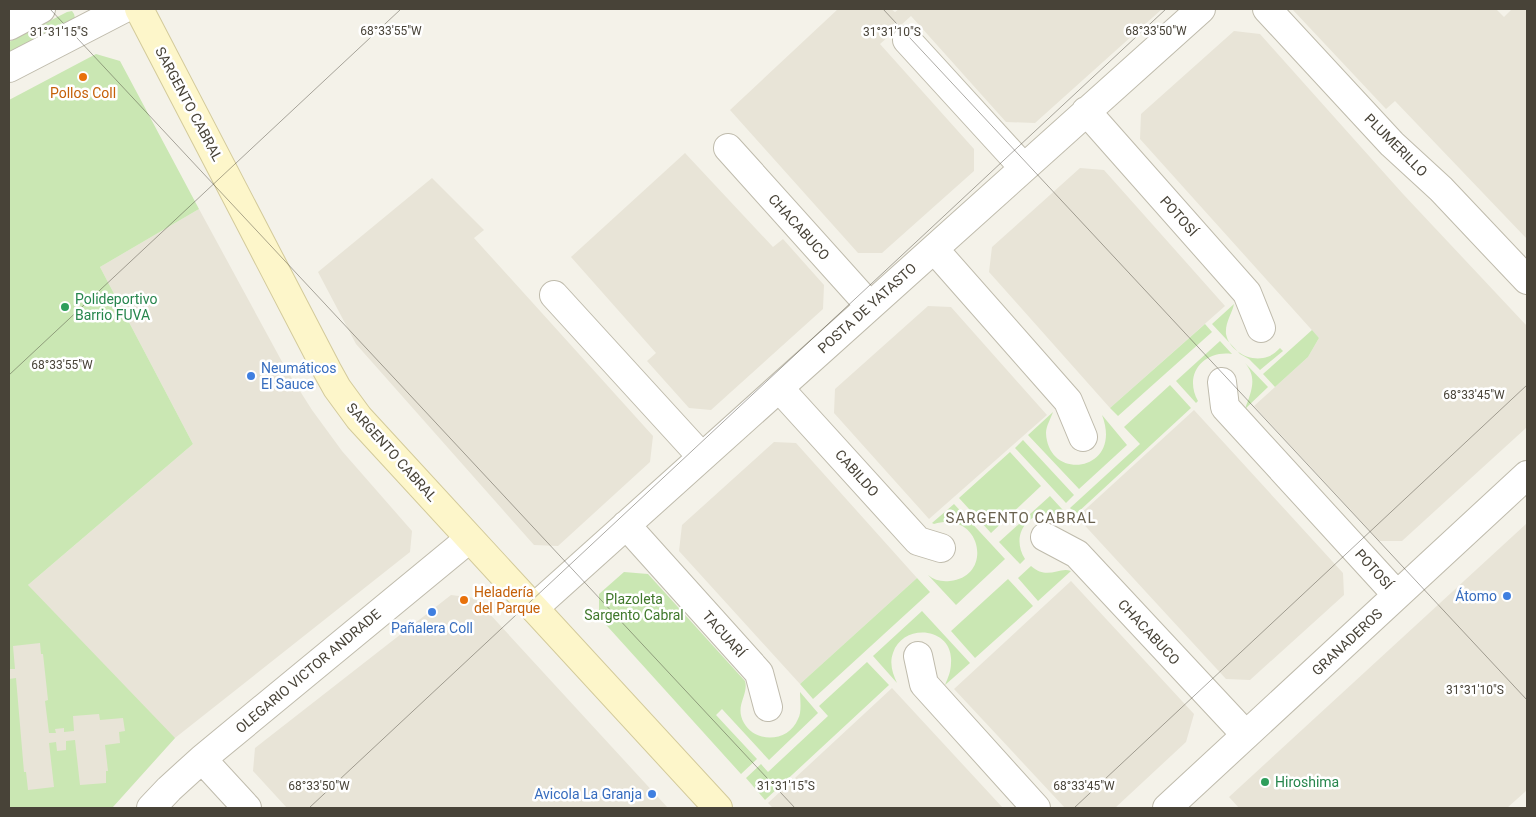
<svg xmlns="http://www.w3.org/2000/svg" width="1536" height="817" font-family="Roboto,sans-serif">
<style>
.residential{fill:#e8e4d7}
.green{fill:#cae7b3}
.lines{fill:none;stroke-linecap:round;stroke-linejoin:round}
.street-casing{stroke:#bfbbac;stroke-width:30}
.secondary-casing{stroke:#d3ca9a;stroke-width:30}
.street{stroke:#fff;stroke-width:28}
.secondary{stroke:#fdf6ca;stroke-width:28}
.ticks{fill:none;stroke:#484338;stroke-width:1;stroke-opacity:0.45}
.food-dot{fill:#e8710a;stroke:#fff;stroke-width:2}
.leisure-dot{fill:#2e9e5b;stroke:#fff;stroke-width:2}
.shop-dot{fill:#3f7fe0;stroke:#fff;stroke-width:2}
.labels{text-anchor:middle;stroke-width:5;stroke-linejoin:round;paint-order:stroke}
.food-label{font-size:14px;fill:#c56008;stroke:#fff}
.street-label{font-size:14px;fill:#484338;stroke:#fff}
.leisure-label{font-size:14px;fill:#27864d;stroke:#fff;text-anchor:start}
.shop-label{font-size:14px;fill:#366cbe;stroke:#fff;text-anchor:end}
.park-label{font-size:14px;fill:#40792c;stroke:#fff}
.neighbourhood-label{font-size:15px;letter-spacing:1px;fill:#6a624f;stroke:#fff}
.ticks-label{font-size:12px;text-anchor:middle;fill:#484338;stroke:#fff;stroke-width:5;stroke-linejoin:round;paint-order:stroke}
</style>
<rect width="100%" height="100%" fill="#f4f2e9"/>
<!-- residential -->
<path class="residential" d="M838,9H891L895,12L899,9H1162L1035,123L1006,122L911,16L880,44L974,149V171L882,253H858L730,110Z
M1292,9H1496L1504,17L1512,9H1527V239L1395,101L1386,109Z
M1234,31L1260,34L1403,194L1527,326V427L1402,541H1379L1254,406L1308,357L1319,338L1140,139L1141,114Z
M685,153L773,247L783,239L824,285L823,309L711,410L689,408L647,361L656,353L571,257Z
M1080,168L1104,170L1225,306L1110,408L989,272L992,247Z
M432,178L484,230L474,238L653,436L650,462L558,546L534,545L356,344L318,272Z
M199,209L286,369L312,410L342,451L412,531L410,552L175,738L112,808H9V560L28,585L193,444L100,267Z
M928,306L951,307L1047,415L929,519L834,413L835,389Z
M1194,410L1343,573L1344,595L1250,680L1226,679L1077,517Z
M774,442L796,443L917,578L800,684L679,551L682,525Z
M1527,523V790L1507,808H1239L1229,797Z
M1071,581L1194,714L1186,742L1115,808H1065L954,689Z
M451,595L475,598L668,808H287L253,771L255,748Z
M892,688L1003,808H773L768,803Z"/>
<!-- green -->
<path class="green" d="M72,11L74,14L75,18L73,20L9,54V42L67,12Z
M96,54L120,61L199,209L100,267L193,444L28,585L175,738L112,808H9V679L16,678L24,772H26L28,790L54,787L49,743L56,742L57,751L66,750V741L75,740L80,785L106,783V771H108L105,745L120,743L119,732L125,731L123,718L100,720L99,714L73,716L74,731L64,732V728L55,729L56,733H49L45,701L48,700L43,654H41L40,643L13,646L15,669H9V100Z
M1234,304C1232,314 1225,322 1226,334C1229,350 1248,361 1263,358C1270,357 1275,353 1280,348L1283,351L1260,370L1249,359L1240,354L1212,324Z
M1205,324L1212,332L1118,416L1110,408Z
M1312,330L1319,338L1308,357L1275,387L1263,374Z
M1220,341L1232,354C1204,350 1183,374 1198,401L1196,403L1176,381Z
M1245,363L1268,387L1245,409C1251,392 1258,378 1245,363Z
M1170,385L1191,408L1076,514L1070,508L1140,444L1124,427Z
M1053,412C1051,418 1046,426 1046,433C1048,483 1124,472 1102,415L1127,445L1079,489L1028,435Z
M1023,440L1074,495L1066,503L1015,448Z
M1010,452L1041,486L991,533L959,498Z
M1050,496L1073,521L1071,523C1044,498 1005,527 1025,559L1020,564L999,542Z
M954,504L1005,559L956,605L928,575C934,580 941,582 950,581C994,577 982,510 934,524L932,523Z
M1031,566C1048,581 1059,566 1071,571L1038,601L1018,578Z
M624,572L648,574L745,681C749,695 734,706 744,723C756,744 789,742 798,719C802,712 800,700 800,692L818,713L769,760L722,709L716,715L757,759L741,774L599,617V594Z
M917,578L930,592L813,699L800,684Z
M1008,579L1033,606L975,658L951,631Z
M922,611L970,663L945,685C948,678 951,671 951,663C954,627 903,622 893,653C889,664 893,674 897,683L873,656Z
M867,662L889,685L765,800L746,778L761,764L768,772L828,716L819,706Z"/>
<g class="lines">
<defs>
<path id="street" d="M1267,9L1392,144L1441,189L1527,280
M9,26L41,9
M907,40L1024,168
M9,68L123,9
M1086,111L1247,293L1261,328
M728,148L870,306
M934,249L1068,401L1083,437
M554,295L702,457
M1222,382L1225,407L1397,595
M779,388L918,541L941,548
M626,525L759,673L768,707
M1045,537L1077,554L1246,735
M534,608L1201,9
M918,656L924,684L1036,808
M202,759L247,808
M151,808L169,789L202,759L469,539
M1167,808L1527,475"/>
<path id="secondary" d="M139,9L327,370L337,388L359,418L718,808"/>
</defs>
<!-- street casing -->
<use href="#street" class="street-casing"/>
<!-- secondary casing -->
<use href="#secondary" class="secondary-casing"/>
<!-- street -->
<use href="#street" class="street"/>
<!-- secondary -->
<use href="#secondary" class="secondary"/>
</g>
<!-- ticks -->
<path class="ticks" d="M50,9L795,808M883,9L1527,700M9,375L401,9M309,808L1166,9M1074,808L1527,385"/>
<!-- markers -->
<g class="food-dot">
<circle cx="83" cy="77" r="5"/>
<circle cx="464" cy="600" r="5"/>
</g>
<g class="leisure-dot">
<circle cx="65" cy="307" r="5"/>
<circle cx="1265" cy="782" r="5"/>
</g>
<g class="shop-dot">
<circle cx="251" cy="376" r="5"/>
<circle cx="1507" cy="596" r="5"/>
<circle cx="432" cy="612" r="5"/>
<circle cx="652" cy="794" r="5"/>
</g>
<g class="labels">
<!-- food labels -->
<g class="food-label">
<text x="83" y="98">Pollos Coll</text>
<text x="474" y="597" text-anchor="start">Heladería<tspan x="474" dy="16">del Parque</tspan></text>
</g>
<!-- street labels -->
<g class="street-label">
<text transform="translate(189 104) rotate(62)" y="5">SARGENTO CABRAL</text>
<text transform="translate(1396 145) rotate(45)" y="5">PLUMERILLO</text>
<text transform="translate(1179 216) rotate(48)" y="5">POTOSÍ</text>
<text transform="translate(799 227) rotate(48)" y="5">CHACABUCO</text>
<text transform="translate(867 308) rotate(-42)" y="5">POSTA DE YATASTO</text>
<text transform="translate(392 452) rotate(48)" y="5">SARGENTO CABRAL</text>
<text transform="translate(857 473) rotate(48)" y="5">CABILDO</text>
<text transform="translate(1374 569) rotate(48)" y="5">POTOSÍ</text>
<text transform="translate(1149 632) rotate(47)" y="5">CHACABUCO</text>
<text transform="translate(724 634) rotate(48)" y="5">TACUARÍ</text>
<text transform="translate(1347 642) rotate(-43)" y="5">GRANADEROS</text>
<text transform="translate(308 671) rotate(-40)" y="5">OLEGARIO VICTOR ANDRADE</text>
</g>
<!-- leisure labels -->
<g class="leisure-label">
<text x="75" y="304">Polideportivo<tspan x="75" dy="16">Barrio FUVA</tspan></text>
<text x="1275" y="787">Hiroshima</text>
</g>
<!-- shop labels -->
<g class="shop-label">
<text x="261" y="373" text-anchor="start">Neumáticos<tspan x="261" dy="16">El Sauce</tspan></text>
<text x="1497" y="601">Átomo</text>
<text x="432" y="633" text-anchor="middle">Pañalera Coll</text>
<text x="642" y="799">Avicola La Granja</text>
</g>
<!-- park labels -->
<g class="park-label">
<text x="634" y="604">Plazoleta<tspan x="634" dy="16">Sargento Cabral</tspan></text>
</g>
<!-- neighbourhood labels -->
<g class="neighbourhood-label">
<text x="1021" y="523">SARGENTO CABRAL</text>
</g>
</g>
<g class="ticks-label">
<text x="391" y="35">68°33'55"W</text>
<text x="1156" y="35">68°33'50"W</text>
<text x="59" y="36">31°31'15"S</text>
<text x="892" y="36">31°31'10"S</text>
<text x="62" y="369">68°33'55"W</text>
<text x="1474" y="399">68°33'45"W</text>
<text x="1475" y="694">31°31'10"S</text>
<text x="786" y="790">31°31'15"S</text>
<text x="319" y="790">68°33'50"W</text>
<text x="1084" y="790">68°33'45"W</text>
</g>
<!-- border -->
<rect width="1536" height="817" fill="none" stroke="#484338" stroke-width="20"/>
</svg>
